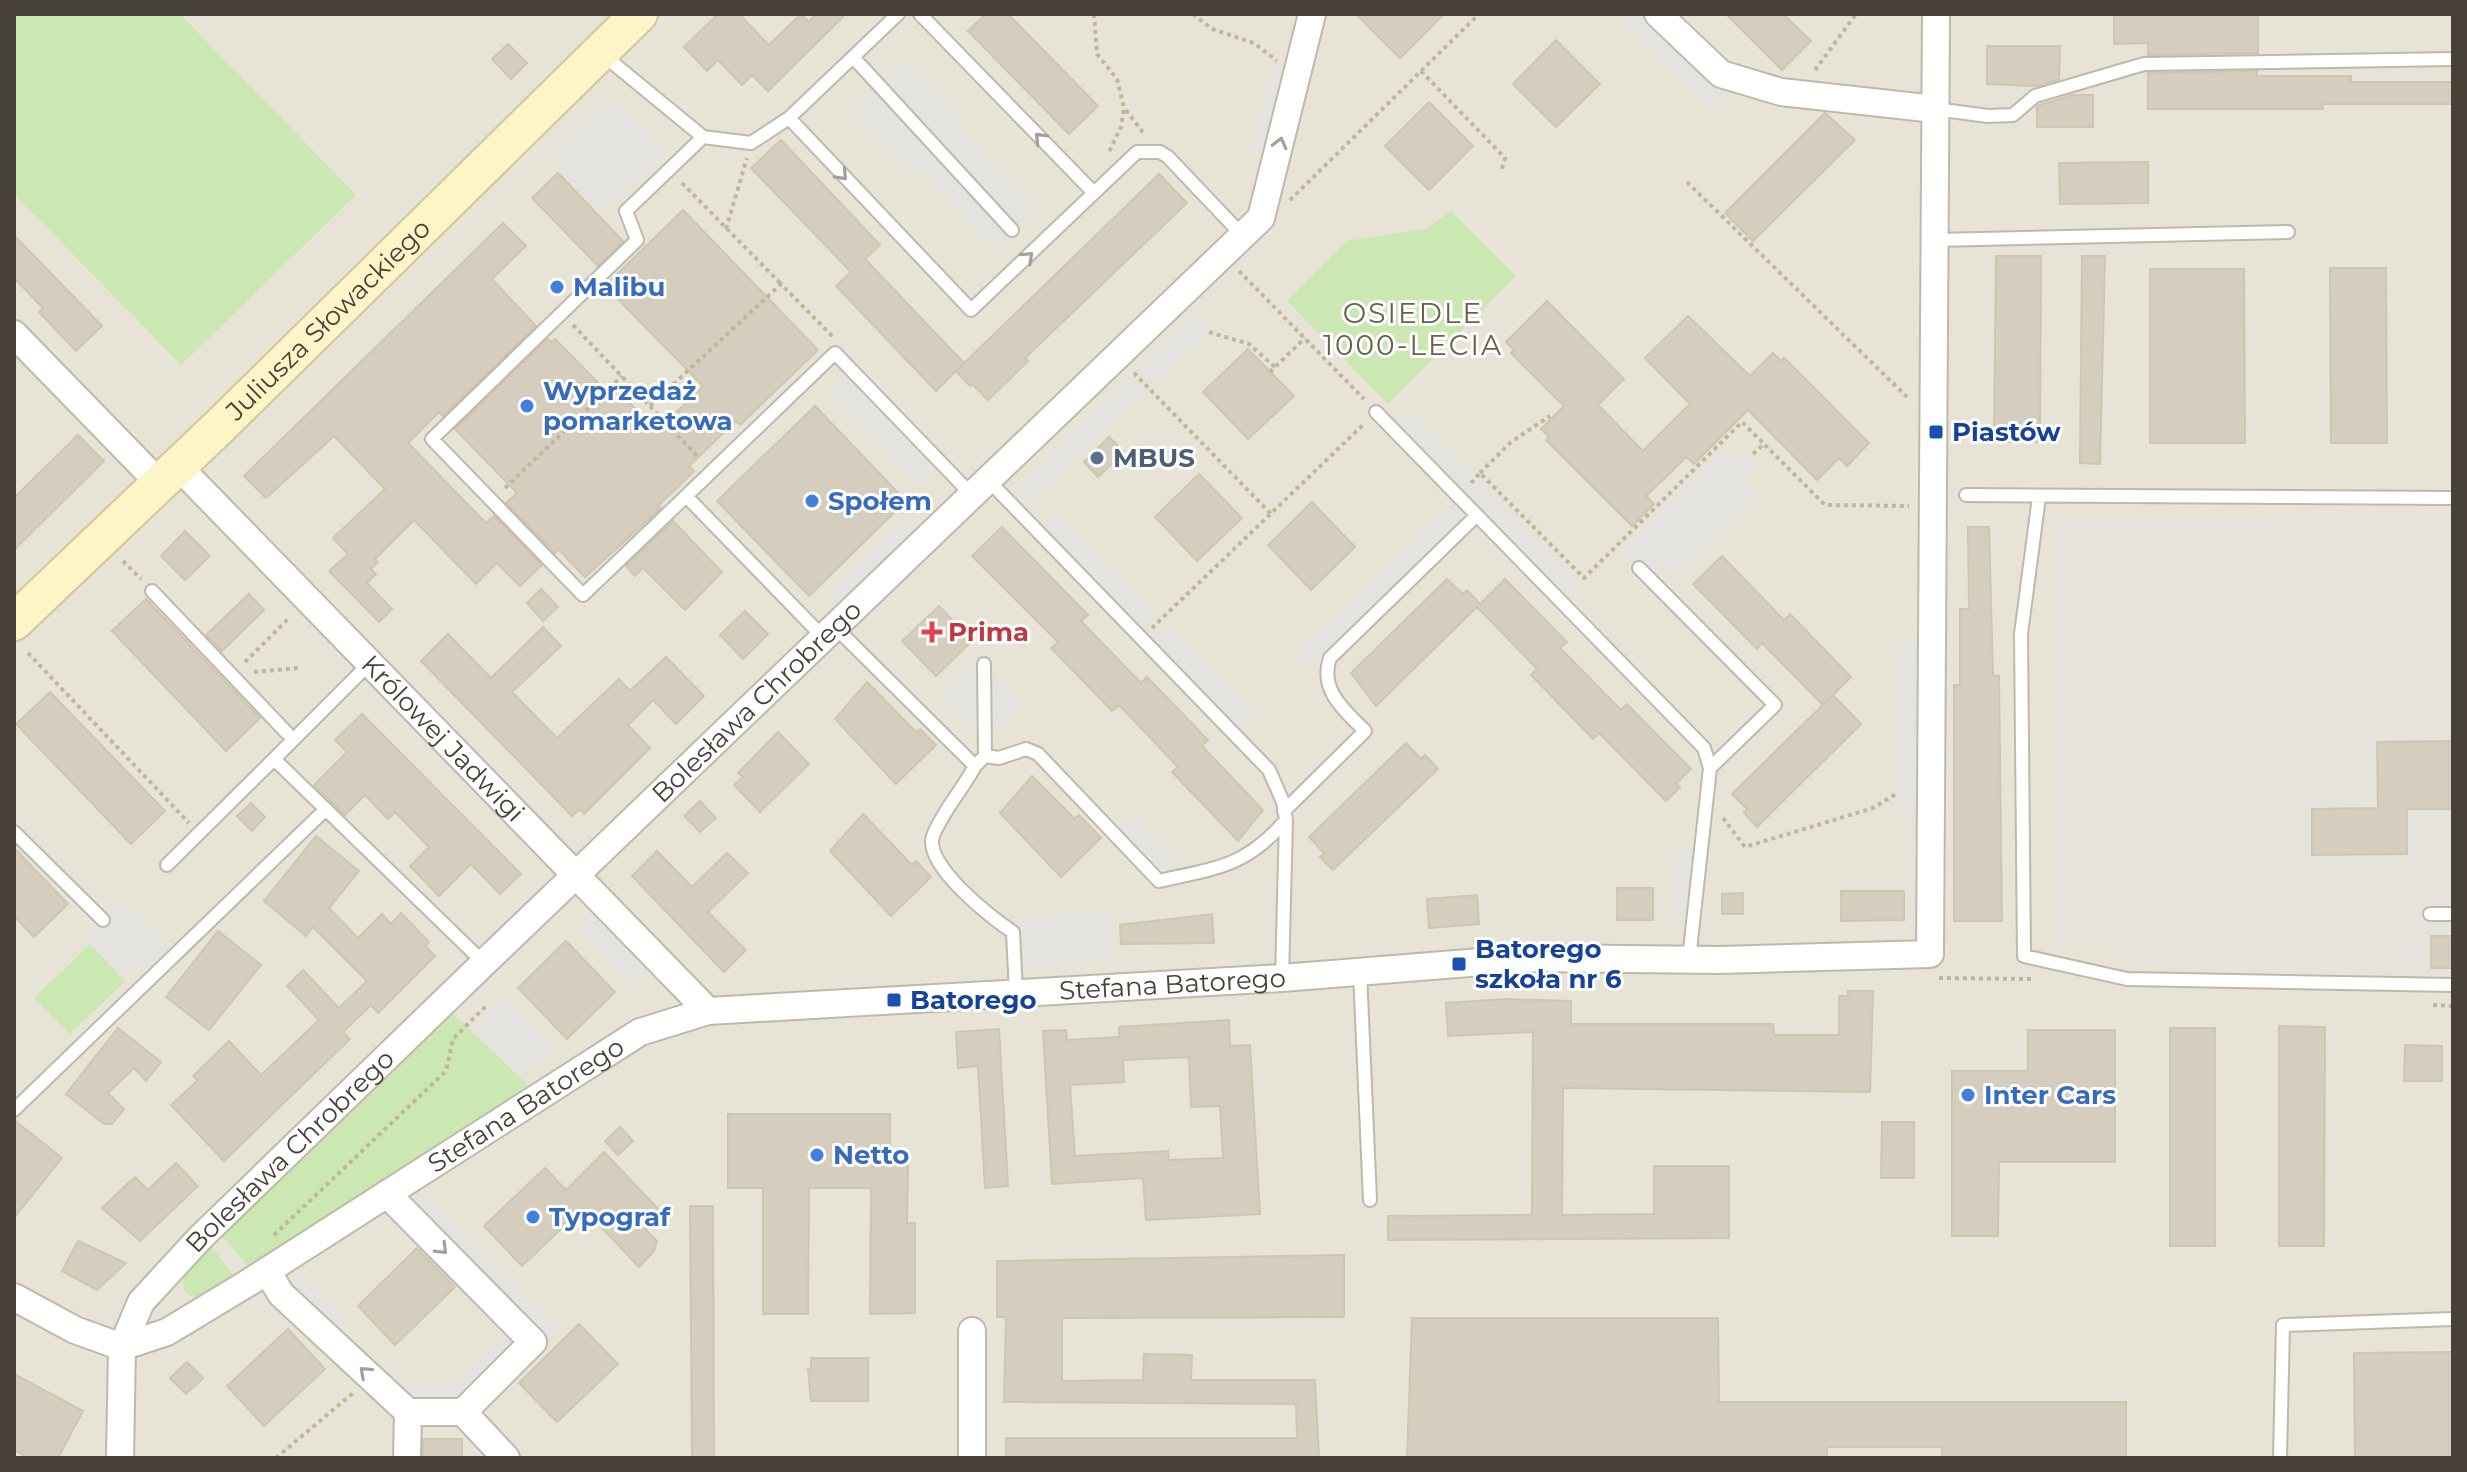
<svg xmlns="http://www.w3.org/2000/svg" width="2467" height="1472" font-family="Montserrat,sans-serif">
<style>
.residential{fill:#e7e3d6}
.industrial{fill:#e6e2dc}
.green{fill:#cbe7b2}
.parking{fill:#e5e3e0}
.building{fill:#d5cdbe;stroke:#cfc6b1;stroke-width:2;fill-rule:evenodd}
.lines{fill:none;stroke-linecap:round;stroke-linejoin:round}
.lane-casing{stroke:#bfb9ab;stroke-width:16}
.street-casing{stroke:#bfb9ab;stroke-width:30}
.secondary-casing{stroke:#d2c799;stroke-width:40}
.path{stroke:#c0b69c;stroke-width:4;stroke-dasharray:4 4;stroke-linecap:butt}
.lane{stroke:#fff;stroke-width:12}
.street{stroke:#fff;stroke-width:26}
.secondary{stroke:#fdf4c8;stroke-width:36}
.oneway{stroke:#a3a09b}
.shop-dot{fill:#3f7fe0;stroke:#fff;stroke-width:3}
.transit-dot{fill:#1a4fb4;stroke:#fff;stroke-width:3}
.service-dot{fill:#5c6f8a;stroke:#fff;stroke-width:3}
.health-dot{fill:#e0444e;stroke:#fff;stroke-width:3}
.labels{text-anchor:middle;stroke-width:6;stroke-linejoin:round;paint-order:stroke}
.shop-label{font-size:26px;font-weight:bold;fill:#366cbe;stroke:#fff;text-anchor:start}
.street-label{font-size:26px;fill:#474137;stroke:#fff}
.transit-label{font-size:26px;font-weight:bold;fill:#164399;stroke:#fff;text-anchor:start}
.service-label{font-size:26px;font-weight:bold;fill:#4e5e75;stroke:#fff;text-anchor:start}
.health-label{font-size:26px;font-weight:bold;fill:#be3a42;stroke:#fff;text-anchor:start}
.neighbourhood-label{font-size:28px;letter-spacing:2px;fill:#69604e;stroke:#fff}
</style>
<rect width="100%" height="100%" fill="#f3f1e8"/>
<!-- residential -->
<path class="residential" d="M14,14H2453V1458H14Z"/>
<!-- industrial -->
<path class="industrial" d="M2453,516V975L2133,966L2131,947L2057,944L2053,520Z"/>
<!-- green -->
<path class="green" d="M14,14H180L356,195L181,365L14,194Z
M1451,211L1516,276L1388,404L1287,301L1347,241L1425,229Z
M90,944L125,981L70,1034L34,998Z
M449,1010L530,1087L251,1269L221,1235Z
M210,1245L236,1279C220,1288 199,1309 184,1290L182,1272Z"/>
<!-- parking -->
<path class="parking" d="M1616,14H1649L1727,91L1711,107Z
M905,63L964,125L959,130L1033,210L993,248L919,169L914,173L855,111Z
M1273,66L1288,75L1268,157L1252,147Z
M614,99L666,152L604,212L552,159Z
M1194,318L1209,332L1154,385L1140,370Z
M846,377L937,471L922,486L831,392Z
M1130,379L1144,394L1031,502L1017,488Z
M1408,411L1577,578L1562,592L1394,425Z
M1723,448L1734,459L1742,453L1755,466L1742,479L1756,493L1674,575L1663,564L1646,581L1618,552Z
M1452,504L1465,518L1308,669L1294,655Z
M1058,514L1156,616L1142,630L1043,528Z
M907,516L921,531L842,607L828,592Z
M1164,624L1254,715L1240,729L1150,638Z
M1920,637L1918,817L1899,804L1901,647Z
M979,659L1024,704L988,740L943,695Z
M1132,816L1175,862L1161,876L1117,830Z
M1678,847L1693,848L1687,917L1673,916Z
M122,900L171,950L150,970L140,961L124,977L85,937Z
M589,909L652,974L626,980L578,930Z
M1109,913L1112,960L1024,966L1021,919Z
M1764,967H1898V975H1764Z
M505,996L555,1051L521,1074L472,1028Z
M422,1192L559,1329L547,1342L409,1204Z
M301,1273L345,1318L332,1330L288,1286Z
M506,1331L517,1342L462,1401L410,1405L379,1379L388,1368L414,1390L453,1386Z"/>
<!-- building -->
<path class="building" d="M718,14H739L769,45L801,14L809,22L816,14H846L768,91L752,75L742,85L718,60L707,71L684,47Z
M986,14H1008L1098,106L1069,134L968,31Z
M1356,14H1444L1400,58Z
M1726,14H1783L1811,41L1782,70Z
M2114,14H2258V53L2148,55V43L2114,44Z
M1556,40L1600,84L1556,127L1513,84Z
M508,44L527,63L511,79L492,59Z
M1987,46H2060L2059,79L2037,86L1987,84Z
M2257,71V76H2351V82H2453V104H2323V109H2148V73Z
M2072,95H2093V127H2037V106Z
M1429,102L1473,146L1429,190L1385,146Z
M1825,113L1855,140L1753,241L1725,213Z
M781,140L880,245L865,259L964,363L936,391L836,286L851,272L751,168Z
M2148,162V203L2060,204L2059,163Z
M558,173L623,241L598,266L532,198Z
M1159,174L1187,203L1025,358L1028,361L988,400L972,384L970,386L956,371Z
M683,210L818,350L740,425L736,421L689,466L694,471L658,506L661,508L585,577L558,549L555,553L506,503L517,493L455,429L548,339L552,342L555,339L614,399L620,393L657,431L703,386L605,286Z
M503,223L526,246L492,279L536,326L443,416L439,412L408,443L486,523L494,516L542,565L520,586L497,563L476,584L414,520L375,559L378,562L371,569L376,574L367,583L392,609L379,622L329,571L348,554L333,538L385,489L334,436L266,498L244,476Z
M14,235L102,326L76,351L39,312L43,308L14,278Z
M1996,256H2041L2040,442H1994Z
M2082,256H2105L2100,464L2080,463Z
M2330,268H2386L2387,443H2331Z
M2150,269H2244L2245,443H2150Z
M1547,301L1624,379L1598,405L1643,451L1690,404L1645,358L1688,316L1750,376L1773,353L1781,361L1784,358L1869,443L1847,466L1839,458L1817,480L1748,410L1694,464L1686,457L1668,475L1646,496L1654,504L1632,526L1546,440L1549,437L1541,429L1564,406L1511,353L1514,350L1506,342Z
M1248,349L1294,396L1248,439L1203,392Z
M815,406L906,501L809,596L717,501Z
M78,435L104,461L14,550V498Z
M1109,437L1124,452L1098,477L1084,462Z
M1199,474L1242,518L1197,561L1155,517Z
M1312,502L1355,547L1311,590L1268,545Z
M673,521L722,572L685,610L643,568L635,576L626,566Z
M1002,527L1088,615L1081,621L1141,683L1147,677L1208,740L1202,746L1263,810L1238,841L1172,772L1178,767L1119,705L1112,711L1051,648L1058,642L972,556Z
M1968,527H1989L1993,676H1999L2002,921H1954V685H1960V609H1969Z
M185,531L210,556L185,580L161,556Z
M1722,556L1784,620L1790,614L1851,677L1823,705L1762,643L1757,649L1693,584Z
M1447,579L1463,594L1467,590L1480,604L1505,579L1567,642L1560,648L1621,710L1627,704L1691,769L1676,784L1680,787L1666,801L1599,733L1593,739L1531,675L1537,669L1477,607L1376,706L1351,673Z
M541,589L558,607L543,621L527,603Z
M249,594L264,610L222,651L206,635Z
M146,599L260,718L226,751L112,631Z
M939,606L972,641L936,676L902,641Z
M745,611L768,634L743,659L720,635Z
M543,627L561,646L512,692L557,738L619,679L630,691L666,657L704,696L676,724L653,700L628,725L650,748L584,814L580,809L572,816L421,661L448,634L491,678Z
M867,682L916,732L920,729L936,745L896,784L835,719Z
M50,692L165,811L131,844L16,724Z
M1833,695L1861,724L1757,827L1744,813L1747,809L1732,794Z
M362,714L521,874L500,894L471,864L439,896L410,866L429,847L395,812L388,819L365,795L345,815L314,785L347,752L335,740Z
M778,732L809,764L760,812L734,785L743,777L738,773Z
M2453,741V809H2407V854L2312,855V809L2378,808L2377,742Z
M1406,743L1421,759L1425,755L1438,769L1333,870L1320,857L1324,853L1309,837Z
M1032,776L1075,819L1079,815L1101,838L1061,877L1000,813Z
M700,801L716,818L700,832L684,816Z
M251,803L265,817L252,831L237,816Z
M863,814L912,865L916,861L931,877L891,916L830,851Z
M316,836L359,871L329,908L358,938L382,914L391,924L401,913L429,942L425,946L435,956L378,1013L371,1005L343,1032L350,1039L224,1161L171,1105L198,1080L193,1076L229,1041L261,1075L275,1062L319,1020L287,986L303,970L339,1008L367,981L313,927L306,936L264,901Z
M14,848L68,904L34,937L14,916Z
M657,851L692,887L727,853L748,873L708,912L746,950L724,972L632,876Z
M1617,888H1653V920H1617Z
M1841,891H1904V920L1841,921Z
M1743,893V914H1722V894Z
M1477,895L1479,924L1429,928L1427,899Z
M1212,914L1214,943L1121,944L1120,925Z
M218,931L261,965L209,1030L166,997Z
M2431,936H2453V968H2431Z
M566,941L615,992L567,1039L518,988Z
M1848,991H1873L1870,1092L1563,1088L1562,1215L1654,1214V1166H1729V1238L1388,1240V1216L1532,1215L1533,1032L1448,1036L1446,1003L1505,999L1571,1001V1024H1773L1774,1035H1839V996H1848Z
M1229,1020L1230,1046L1250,1045L1260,1214L1146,1220L1143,1178L1052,1184L1043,1031L1066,1030L1067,1040L1119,1037V1027ZM1189,1057L1191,1107L1220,1106L1223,1158L1169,1160L1168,1151L1075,1156L1070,1085L1124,1082L1123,1060Z
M2279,1026L2325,1027L2324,1246H2279Z
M118,1028L161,1062L146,1081L134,1068L108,1093L124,1109L112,1124H104L66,1094Z
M2170,1028H2215V1246H2170Z
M999,1029L1008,1186L985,1188L978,1066L958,1068L956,1032Z
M2028,1030H2115V1162H1999L1998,1236H1952V1071H2028Z
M2405,1045L2442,1046V1081H2404Z
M728,1114H890V1166H908L907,1223H915V1313L870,1314L871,1188H809L808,1314H763V1188H728Z
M14,1120L62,1158L14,1218Z
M1882,1122H1914V1178H1881Z
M620,1127L633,1141L618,1155L605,1141Z
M604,1152L663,1214L646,1230L657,1241L654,1251L639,1267L583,1208L522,1266L484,1226L545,1168L566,1190Z
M176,1163L198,1186L140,1241L102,1208L135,1177L148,1190Z
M690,1206H713L714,1458H692Z
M78,1241L126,1263L97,1290L62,1271Z
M417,1248L455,1287L395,1345L358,1306Z
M1344,1255V1317L1062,1318V1381L1143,1380L1144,1354L1192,1355L1191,1380H1315L1319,1458H1006V1438H1297L1296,1404L1004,1402L1006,1317H997V1261Z
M1412,1318H1718L1719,1402H2126V1458H1942V1447H1827V1458H1407Z
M579,1324L618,1364L557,1422L519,1383Z
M288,1329L325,1369L264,1426L227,1386Z
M2453,1352V1458H2355L2354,1353Z
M811,1358H868V1401H811L808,1369L811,1370Z
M187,1362L203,1378L186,1394L170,1378Z
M14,1374L83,1411L58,1458H29L14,1450Z
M423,1439H462V1458H423Z"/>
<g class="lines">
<defs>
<path id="lane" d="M920,14L1094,193
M602,54L703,137L751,143L789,118L898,14
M853,57L1012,230
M1935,109L1988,116L2013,115L2035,96L2144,64L2453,59
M789,118L971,310L1137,152H1160L1168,157L1243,236
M703,137L626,211L637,240L432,439L583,595L835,353L971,494
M1935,240L2288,232
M1376,412L1704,748L1710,768L1689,959
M987,479L1269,770L1283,802L1286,820L1282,978
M1966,495L2453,498
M686,496L824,638
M2039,497L2021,634L2024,956L2127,979L2453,985
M1639,568L1775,705L1710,768
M152,591L287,733
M835,627L975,766L985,756L984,664
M369,664L274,759L484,963
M985,756L999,758L1026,749L1038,754L1159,881C1216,868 1246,867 1286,820
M975,766C963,789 942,812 933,836C923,864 991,918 1013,932L1016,993
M1284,811L1365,731C1344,710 1319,690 1330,658L1477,515
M14,832L103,920
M167,865L274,759
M2430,914H2453
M1360,972L1370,1200
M14,1110L326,809
M2280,1458L2283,1325L2453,1319"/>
<g id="street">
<path d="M1658,14L1721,74L1781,92L1935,109"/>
<path d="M14,334L160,484"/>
<path id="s1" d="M178,466L708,1011"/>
<path d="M267,1271L281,1294L408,1412H463L533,1342L387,1194"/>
<path d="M14,1297L75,1330L122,1347"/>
<path d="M972,1331V1458"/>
<path id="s2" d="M122,1347L167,1332L248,1283L640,1032L708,1011L1282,978L1531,958L1720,960L1930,954L1936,14"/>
<path d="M463,1412L506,1458"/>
<path id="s3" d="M120,1458L122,1347L141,1302L200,1238L484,963L1261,218L1312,14"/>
<path d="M407,1458L408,1412"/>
</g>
<g id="secondary">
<path id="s4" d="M14,622L220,426L639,14"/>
</g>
</defs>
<!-- lane casing -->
<use href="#lane" class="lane-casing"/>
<!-- street casing -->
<use href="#street" class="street-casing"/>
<!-- secondary casing -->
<use href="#secondary" class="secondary-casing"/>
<!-- path -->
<path class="path" d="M1094,14L1097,54L1117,79L1124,108L1121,127L1109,152
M1193,14L1212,29L1254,43L1277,61
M1815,70L1856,14
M1421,71L1505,158L1502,169
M1126,110L1145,135
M1687,182L1907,397
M682,183L781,284
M1290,200L1479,14
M726,229L747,158
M1239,271L1364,399
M573,325L699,458
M1209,332L1249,344L1275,367
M1270,372L1305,338
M1134,373L1272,515
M650,406L781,284L834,338
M1753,454L1764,444L1825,505L1909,506
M1480,473L1511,442L1550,416
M1471,483L1480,473L1584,578L1742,422L1764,444
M505,488L622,376
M123,561L141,579
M1152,628L1365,423
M28,653L189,823
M245,662L290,617
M254,672L299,668
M1723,818L1745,847L1873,808L1896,794
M1939,978L2034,979
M2433,1005L2453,1006
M274,1235L446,1071L453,1039L486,1006
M276,1458L353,1393"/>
<!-- lane -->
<use href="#lane" class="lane"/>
<!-- street -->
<use href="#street" class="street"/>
<!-- secondary -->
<use href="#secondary" class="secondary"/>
</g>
<!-- one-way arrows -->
<defs><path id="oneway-chevron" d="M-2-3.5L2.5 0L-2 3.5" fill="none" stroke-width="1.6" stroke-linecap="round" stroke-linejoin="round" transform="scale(2)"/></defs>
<g class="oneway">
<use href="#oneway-chevron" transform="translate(1040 138) rotate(-134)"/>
<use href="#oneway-chevron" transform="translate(1280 143) rotate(-76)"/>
<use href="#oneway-chevron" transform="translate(842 175) rotate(47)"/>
<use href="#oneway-chevron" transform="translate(1028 257) rotate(-43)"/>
<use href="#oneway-chevron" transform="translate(442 1249) rotate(45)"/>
<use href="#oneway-chevron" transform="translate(365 1372) rotate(-137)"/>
</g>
<!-- markers -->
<g class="shop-dot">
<circle cx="557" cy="287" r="8"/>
<circle cx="527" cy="406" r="8"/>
<circle cx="812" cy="501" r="8"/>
<circle cx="1968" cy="1095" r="8"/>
<circle cx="817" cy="1155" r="8"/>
<circle cx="533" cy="1217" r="8"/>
</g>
<g class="transit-dot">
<rect x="1928" y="424" width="16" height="16" rx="4"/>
<rect x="1451" y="956" width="16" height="16" rx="4"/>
<rect x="886" y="992" width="16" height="16" rx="4"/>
</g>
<circle class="service-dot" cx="1097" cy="458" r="8"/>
<path class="health-dot" d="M928 620h8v8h8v8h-8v8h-8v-8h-8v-8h8z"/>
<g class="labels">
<!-- shop labels -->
<g class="shop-label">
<text x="573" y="296">Malibu</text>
<text x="543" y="400">Wyprzedaż<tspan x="543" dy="30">pomarketowa</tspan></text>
<text x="828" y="510">Społem</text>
<text x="1984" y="1104">Inter Cars</text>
<text x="833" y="1164">Netto</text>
<text x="549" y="1226">Typograf</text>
</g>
<!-- street labels -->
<g class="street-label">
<text dy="9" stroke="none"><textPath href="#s4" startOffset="436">Juliusza Słowackiego</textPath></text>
<text dy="9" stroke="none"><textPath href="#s3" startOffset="1020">Bolesława Chrobrego</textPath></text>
<text dy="9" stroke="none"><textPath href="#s1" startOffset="380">Królowej Jadwigi</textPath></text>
<text dy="9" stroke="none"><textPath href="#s2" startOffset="1144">Stefana Batorego</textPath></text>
<text dy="9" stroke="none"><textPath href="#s2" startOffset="472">Stefana Batorego</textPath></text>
<text dy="9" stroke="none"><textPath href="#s3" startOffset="372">Bolesława Chrobrego</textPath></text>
</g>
<!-- transit labels -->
<g class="transit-label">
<text x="1952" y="441">Piastów</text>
<text x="1475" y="958">Batorego<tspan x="1475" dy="30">szkoła nr 6</tspan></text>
<text x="910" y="1009">Batorego</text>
</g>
<!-- service labels -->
<g class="service-label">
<text x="1113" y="467">MBUS</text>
</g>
<!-- health labels -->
<g class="health-label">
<text x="948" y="641">Prima</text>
</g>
<!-- neighbourhood labels -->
<g class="neighbourhood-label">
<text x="1413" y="323">OSIEDLE<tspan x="1413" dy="32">1000-LECIA</tspan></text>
</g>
</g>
<!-- border -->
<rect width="2467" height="1472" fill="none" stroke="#474137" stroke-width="32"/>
</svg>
